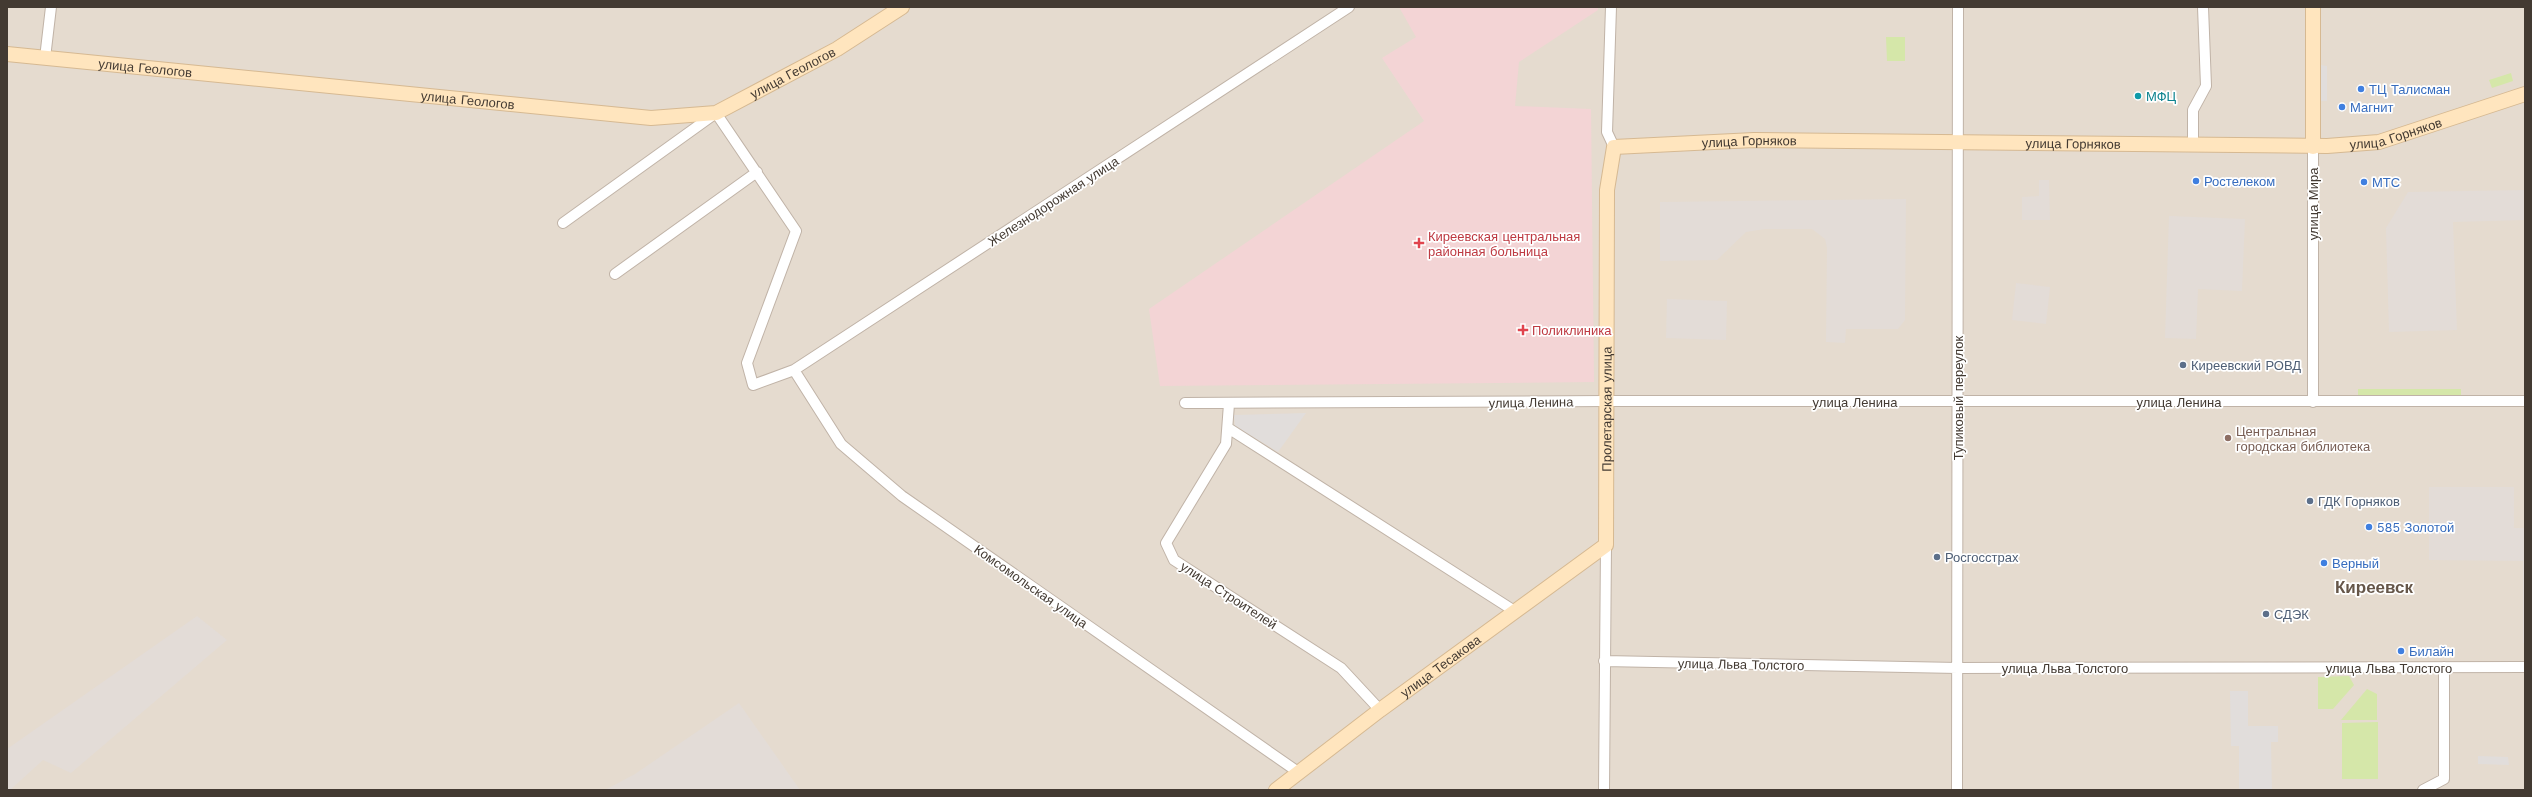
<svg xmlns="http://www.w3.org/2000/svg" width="2532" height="797" font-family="'Work Sans',sans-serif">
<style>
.residential{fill:#e5dbcf}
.industrial{fill:#e3dcd7}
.medical{fill:#f3d4d5}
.green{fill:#d5e7a9}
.parking{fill:#e1dddb}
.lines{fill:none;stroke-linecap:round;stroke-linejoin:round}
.minor-casing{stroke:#c0b3a7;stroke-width:12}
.secondary-casing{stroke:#d6b992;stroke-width:16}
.minor{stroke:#fff;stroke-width:10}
.secondary{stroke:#ffe5be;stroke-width:14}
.shop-dot{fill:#3f7fe0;stroke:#fff;stroke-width:1.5}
.culture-dot{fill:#0f9aa8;stroke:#fff;stroke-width:1.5}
.health-dot{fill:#e0444e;stroke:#fff;stroke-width:1.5}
.service-dot{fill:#5c6f8a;stroke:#fff;stroke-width:1.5}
.education-dot{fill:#8d6e63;stroke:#fff;stroke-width:1.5}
.labels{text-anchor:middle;stroke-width:3.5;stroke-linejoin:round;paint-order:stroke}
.street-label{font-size:13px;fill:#433a32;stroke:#fff}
.shop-label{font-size:13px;fill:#366cbe;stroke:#fff;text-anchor:start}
.culture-label{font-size:13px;fill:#0d838f;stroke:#fff;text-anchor:start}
.health-label{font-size:13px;fill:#be3a42;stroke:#fff;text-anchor:start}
.service-label{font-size:13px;fill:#4e5e75;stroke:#fff;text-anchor:start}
.education-label{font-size:13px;fill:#785e54;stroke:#fff;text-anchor:start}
.district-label{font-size:17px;font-weight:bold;fill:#655649;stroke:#fff}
</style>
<rect width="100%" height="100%" fill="#f1eae2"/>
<!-- residential -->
<path class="residential" d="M7,7H2525V790H7Z"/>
<!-- industrial -->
<path class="industrial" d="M2039,180H2049L2050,220H2022V197L2039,196Z
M2525,190V220L2453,222L2457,330L2389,332L2386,228L2408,192Z
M1906,199L1905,320L1898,329H1846L1845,343L1826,342L1827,248L1825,239L1812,229H1765L1746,232L1717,260L1660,261V202Z
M2169,216L2245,219L2242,291L2198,289L2196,339L2165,338Z
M2016,283L2050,287L2046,324L2012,320Z
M1667,299L1727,301L1726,340L1666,338Z
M2429,487H2514V528H2525V643H2523V561L2429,560Z
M197,616L227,640L71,773L43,760L10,790H7V749Z
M739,703L800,790H605L635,774Z"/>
<!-- medical -->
<path class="medical" d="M1399,7H1598V10L1519,62L1515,106L1591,109L1594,382L1160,386L1149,309L1424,121L1382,58L1416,37Z"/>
<!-- green -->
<path class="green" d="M1886,37H1905V61H1887Z
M2511,73L2513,81L2492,88L2489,80Z
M2358,389H2461V397H2358Z
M2349,676L2354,685L2333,709H2318V677Z
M2367,689L2377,694V720H2341Z
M2378,722V779H2342V723Z"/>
<!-- parking -->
<path class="parking" d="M2320,65L2327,66V101H2320Z
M1306,413L1278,452L1235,426L1234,415Z
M2230,691H2248V726H2278V742H2271L2272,790H2239V746H2231Z
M2478,756L2508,757L2509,765L2478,764Z"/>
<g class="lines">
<defs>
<path id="minor" d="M1611,7L1607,132L1614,147
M45,58L51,7
M2193,146V110L2206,86L2203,7
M2313,147V402
M563,223L716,113L796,231L747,363L753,385L794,370L1349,7
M615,274L757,172
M794,370L841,444L902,496L1298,772
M1185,403L1607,401H2525
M1229,404L1226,444L1166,543L1174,560L1341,668L1380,710
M1228,428L1516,612
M1604,661L1958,668L2525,667
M1604,790L1606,545
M1957,790L1958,7
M2423,790L2444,779V667"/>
<g id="secondary">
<path id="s1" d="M7,54L651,118L716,113L837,49L902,7"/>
<path d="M2313,147V7"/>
<path id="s2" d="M1276,790L1380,710L1606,545L1607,190L1614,147L1754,140L2327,146L2379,142L2525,94"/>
</g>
</defs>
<!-- minor casing -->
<use href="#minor" class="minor-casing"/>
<!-- secondary casing -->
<use href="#secondary" class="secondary-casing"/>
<!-- minor -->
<use href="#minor" class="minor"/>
<!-- secondary -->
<use href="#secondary" class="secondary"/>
</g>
<!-- markers -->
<g class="shop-dot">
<circle cx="2361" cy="89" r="4"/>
<circle cx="2342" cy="107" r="4"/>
<circle cx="2196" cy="181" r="4"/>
<circle cx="2364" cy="182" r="4"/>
<circle cx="2369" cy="527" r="4"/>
<circle cx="2324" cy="563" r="4"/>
<circle cx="2401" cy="651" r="4"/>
</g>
<circle class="culture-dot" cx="2138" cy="96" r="4"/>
<g class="health-dot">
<path d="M1417 237h4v4h4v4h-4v4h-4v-4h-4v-4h4z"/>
<path d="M1521 324h4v4h4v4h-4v4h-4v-4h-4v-4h4z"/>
</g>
<g class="service-dot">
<circle cx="2183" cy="365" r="4"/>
<circle cx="2310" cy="501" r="4"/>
<circle cx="1937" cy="557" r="4"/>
<circle cx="2266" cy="614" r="4"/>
</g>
<circle class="education-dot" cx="2228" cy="438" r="4"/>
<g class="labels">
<!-- street labels -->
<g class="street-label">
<text dy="5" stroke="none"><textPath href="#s1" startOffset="139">улица Геологов</textPath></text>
<text dy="5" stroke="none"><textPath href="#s1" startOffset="799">улица Геологов</textPath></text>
<text dy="5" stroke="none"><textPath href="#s1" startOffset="463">улица Геологов</textPath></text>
<text dy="5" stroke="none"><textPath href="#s2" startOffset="1593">улица Горняков</textPath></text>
<text dy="5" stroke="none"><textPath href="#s2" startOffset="945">улица Горняков</textPath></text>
<text dy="5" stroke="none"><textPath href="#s2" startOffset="1269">улица Горняков</textPath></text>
<text transform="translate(1053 201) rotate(-33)" y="5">Железнодорожная улица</text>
<text transform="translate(2313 204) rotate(-90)" y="5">улица Мира</text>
<text transform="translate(1958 398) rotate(-90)" y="5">Тупиковый переулок</text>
<text transform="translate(1531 402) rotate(-1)" y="5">улица Ленина</text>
<text x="1855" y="407">улица Ленина</text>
<text x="2179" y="407">улица Ленина</text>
<text dy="5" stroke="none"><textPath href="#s2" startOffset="547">Пролетарская улица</textPath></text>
<text transform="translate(1031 586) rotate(35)" y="5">Комсомольская улица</text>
<text transform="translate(1229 595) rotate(33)" y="5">улица Строителей</text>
<text transform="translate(1741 664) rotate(1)" y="5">улица Льва Толстого</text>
<text dy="5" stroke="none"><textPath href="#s2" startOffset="206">улица Тесакова</textPath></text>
<text x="2065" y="673">улица Льва Толстого</text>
<text x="2389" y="673">улица Льва Толстого</text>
</g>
<!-- shop labels -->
<g class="shop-label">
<text x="2369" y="94">ТЦ Талисман</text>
<text x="2350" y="112">Магнит</text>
<text x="2204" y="186">Ростелеком</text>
<text x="2372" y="187">МТС</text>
<text x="2377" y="532">585 Золотой</text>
<text x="2332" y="568">Верный</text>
<text x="2409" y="656">Билайн</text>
</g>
<!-- culture labels -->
<g class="culture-label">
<text x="2146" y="101">МФЦ</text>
</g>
<!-- health labels -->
<g class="health-label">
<text x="1428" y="241">Киреевская центральная<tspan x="1428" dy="15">районная больница</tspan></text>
<text x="1532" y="335">Поликлиника</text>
</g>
<!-- service labels -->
<g class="service-label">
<text x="2191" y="370">Киреевский РОВД</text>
<text x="2318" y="506">ГДК Горняков</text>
<text x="1945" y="562">Росгосстрах</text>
<text x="2274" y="619">СДЭК</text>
</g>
<!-- education labels -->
<g class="education-label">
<text x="2236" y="436">Центральная<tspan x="2236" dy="15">городская библиотека</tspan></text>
</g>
<!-- district labels -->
<g class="district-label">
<text x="2374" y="593">Киреевск</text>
</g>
</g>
<!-- border -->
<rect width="2532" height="797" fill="none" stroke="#433a32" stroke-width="16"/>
</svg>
